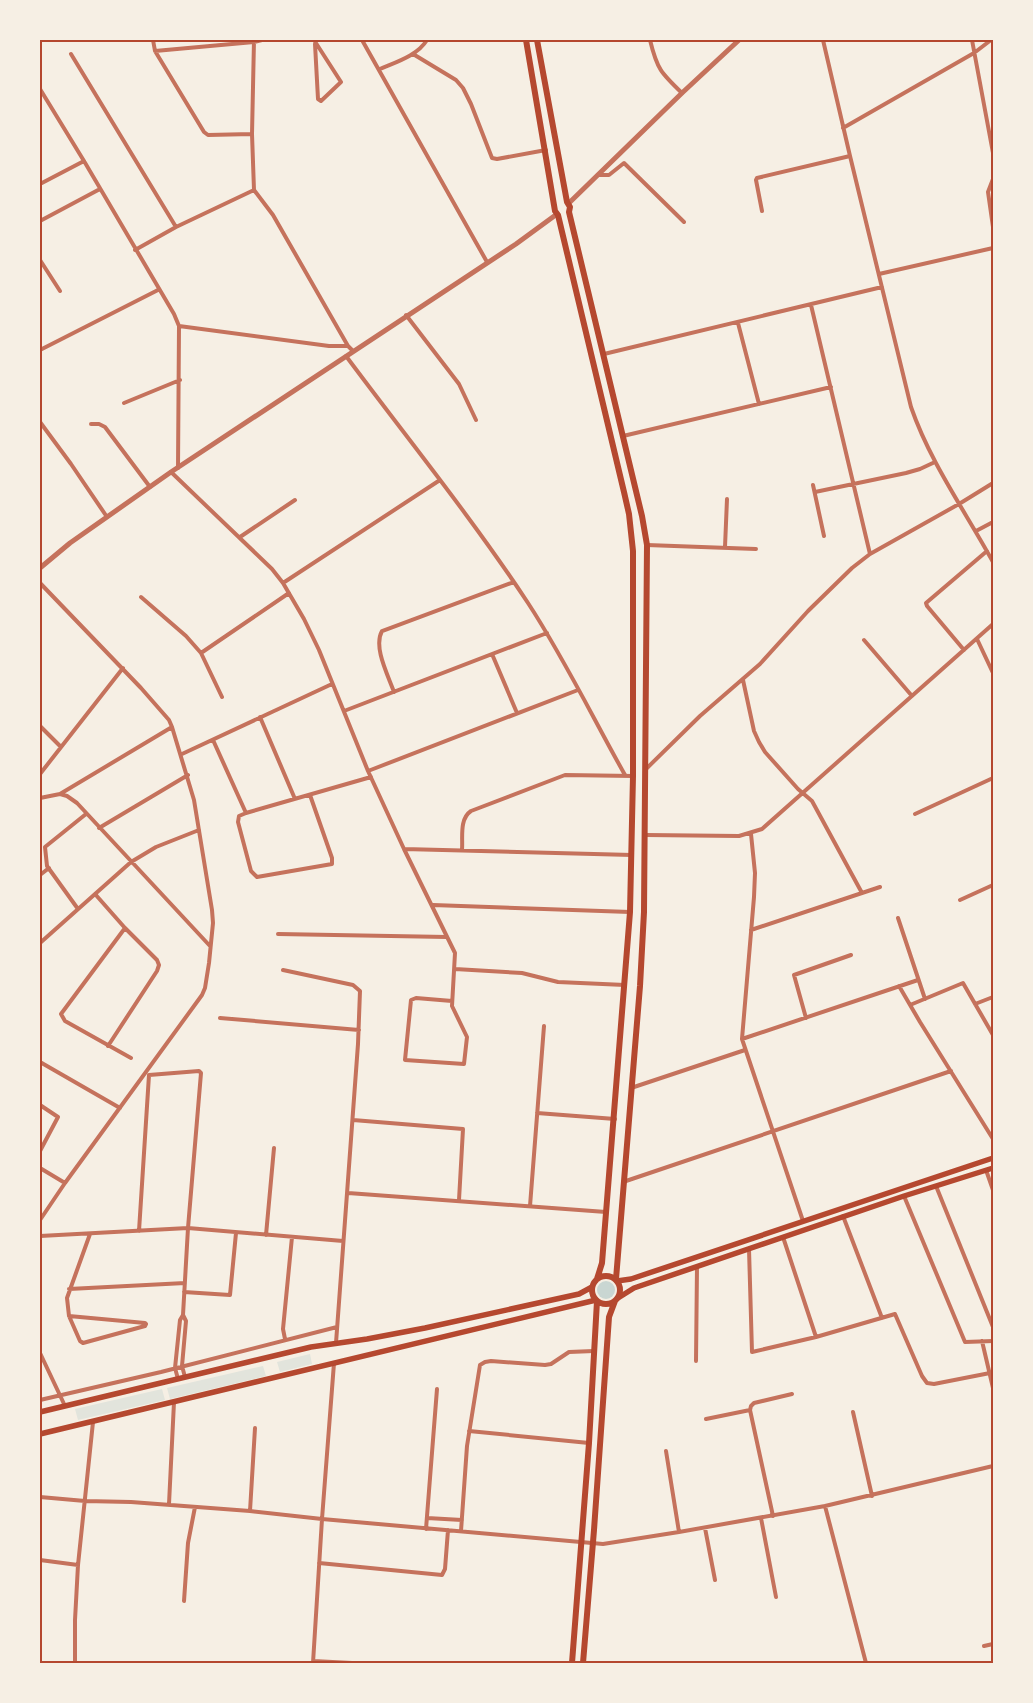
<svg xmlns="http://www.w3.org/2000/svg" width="1033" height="1703" font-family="'Varela Round',sans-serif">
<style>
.green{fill:#e2e4dc}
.water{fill:#c9d6d2}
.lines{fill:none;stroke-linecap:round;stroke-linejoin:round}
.minor{stroke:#c5725c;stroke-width:4}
.tertiary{stroke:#c5725c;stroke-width:5}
.secondary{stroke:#b5482f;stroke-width:5.5}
.primary{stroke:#b5482f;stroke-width:6}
.neatline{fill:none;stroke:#b5482f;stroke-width:2}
</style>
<rect width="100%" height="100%" fill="#f6efe4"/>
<!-- green -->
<path class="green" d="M310,1354L312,1364L280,1372L277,1362Z
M263,1366L266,1376L170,1399L167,1388Z
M162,1389L165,1400L78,1420L75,1409Z"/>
<!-- water -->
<path class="water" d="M597 1290a9 9 0 1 1 18 0a9 9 0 1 1-18 0Z"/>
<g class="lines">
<!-- minor -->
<path class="minor" d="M153,40L155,51L204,132L208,135L252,134
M254,40L252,134L254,190L273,215L348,346L353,351
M314,40L341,82L321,101L318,99L315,44
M362,40L487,262
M650,40C657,69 661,73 682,93
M823,40L850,156L911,407C930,462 965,511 993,562
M972,40L993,153
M155,51L254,42L262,40
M71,54L176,227
M413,54L456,80L463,88L471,104L492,158L497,159L546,150
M380,69C396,62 417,56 427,40
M40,89L84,161L174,314L179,326L178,468
M843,128L974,53L991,40
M598,175H609L624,163L684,222
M993,179L988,192L993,227
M40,184L84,161
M762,211L756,180L757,178L850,156
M40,221L100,189
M135,250L176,227L254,190
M40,260L60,291
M879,274L993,248
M811,305L870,554
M406,315L459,384L476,420
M738,323L759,404
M179,326L329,346H348
M40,350L158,290
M604,354L882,287
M346,356C407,438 472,518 528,603C564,658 593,718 625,775
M124,403L180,380
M40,422L71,464L107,517
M91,424H99L105,427L150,487
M623,436L831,387
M171,472L272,569L283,583L304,619L319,650L368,771L404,849L455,953L452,1006L467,1037L464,1064L405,1060L411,1000L416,998L452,1001
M813,485L824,536
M815,492L906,473L920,469L935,462
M976,531L993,522
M240,537L295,500
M647,545L756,549
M725,547L727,499
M40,583L141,688L169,720L172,727L194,800L212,910L213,923L209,963L205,988L202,995L65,1183L40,1220
M283,583L440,480
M141,597L186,636L201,653L222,697
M977,639L993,673
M864,640L912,696
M964,650L927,606L926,603L987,551
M201,653L289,593
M492,654L517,713
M743,680L754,731L759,742L765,752L798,789L812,801L862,893
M394,692C388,675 373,647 382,631L514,582
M344,711L547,633
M260,717L295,799
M40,726L61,747
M213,740L246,813
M182,754L332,684
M646,769L700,716L760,664L808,611L852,568L870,554L959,504L993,483
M368,771L578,690
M40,774L123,668
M60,794L67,796L77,803L210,946
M310,795L332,858V864L257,877L251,871L238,822L239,816L246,813L371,777
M40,798L60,794L172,727
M915,814L993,778
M99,828L188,775
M751,834L755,873L754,897L742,1039L803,1221
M646,835L739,836L762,829L993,624
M404,849L632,855
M462,850C463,838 459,819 471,811L565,775L633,776
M40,875L49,868
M95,894L125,928L157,960L159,965L157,971L108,1046
M960,900L993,885
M433,905L630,912
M78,909L47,866L45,847L86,814
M898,918L925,999
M125,928L61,1014L65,1021L131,1058
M751,930L880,887
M278,934L447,937
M40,943L131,862L156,847L199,830
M455,969L522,973L558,982L625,985
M283,970L353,985L360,991L358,1044L336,1343
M899,986L920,1022L993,1139
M975,1004L993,997
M910,1005L963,983L993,1035
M220,1018L359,1030
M806,1018L794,975L851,955
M742,1039L918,980
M40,1062L120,1108
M149,1075L199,1071L201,1073L188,1228L183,1315L180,1320L175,1368L178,1379
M631,1088L745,1050
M40,1105L58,1117L40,1151
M537,1113L615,1119
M353,1120L463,1129L459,1200
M40,1168L65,1183
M986,1170L993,1190
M623,1182L951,1071
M936,1186L993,1327
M348,1193L606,1212
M904,1196L965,1342L993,1341
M530,1206L544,1026
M843,1216L882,1318
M139,1231L149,1075
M90,1234L67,1298L69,1316L80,1341L83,1343L145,1326L146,1324
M266,1235L274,1148
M40,1236L188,1228L343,1241
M783,1237L816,1337
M749,1249L752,1352L816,1337L895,1314L922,1376L927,1383L934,1384L990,1373
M69,1289L185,1283
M184,1292L230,1295L236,1233
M183,1315L186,1321L182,1366L185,1377
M69,1316L145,1323L146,1324
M285,1339L283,1329L292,1237
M982,1341L993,1388
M40,1353L65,1406
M696,1361L697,1267
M40,1400L161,1372L337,1327
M853,1412L872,1496
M706,1419L750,1410
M469,1431L589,1443
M666,1451L679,1532
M40,1497L85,1501L131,1502L250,1511L322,1519L603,1544L679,1532L825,1506L993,1466
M169,1504L174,1402
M825,1506L866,1663
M250,1511L255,1428
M773,1516L750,1410L751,1406L754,1403L792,1394
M427,1518L462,1520
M761,1518L776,1597
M705,1528L715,1580
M426,1529L437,1389
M461,1531L467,1446L480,1365L485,1362L491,1361L545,1365L551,1364L569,1352L594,1351
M40,1560L78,1565
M319,1563L442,1575L445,1569L448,1530
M184,1601L188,1543L195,1507
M984,1646L993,1644
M313,1661L352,1663
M75,1663V1620L78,1565L93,1422
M313,1663L322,1519L334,1363"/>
<!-- tertiary -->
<path class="tertiary" d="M569,203L682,93L739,40
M40,568L70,543L171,472L516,244L557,214"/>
<!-- secondary -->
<path class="secondary" d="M617,1281L631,1279L993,1158
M618,1298L634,1288L904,1196L993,1168
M40,1412L311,1347L367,1339L425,1328L579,1294L592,1287
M40,1434L596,1300"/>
<!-- primary -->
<path class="primary" d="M526,40L555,211L558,215L624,492L629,514L633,551V776L630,912L602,1263L597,1279
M537,40L567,202L570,207L569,212L642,516L647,545L644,912L640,986L616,1279
M592 1290a14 14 0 1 1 28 0a14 14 0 1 1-28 0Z
M572,1663L589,1443L597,1301
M583,1663L594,1530L609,1317L615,1301"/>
</g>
<!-- border -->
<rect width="1033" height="1703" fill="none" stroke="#f6efe4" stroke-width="82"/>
<rect x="41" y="41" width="951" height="1621" class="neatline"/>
</svg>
